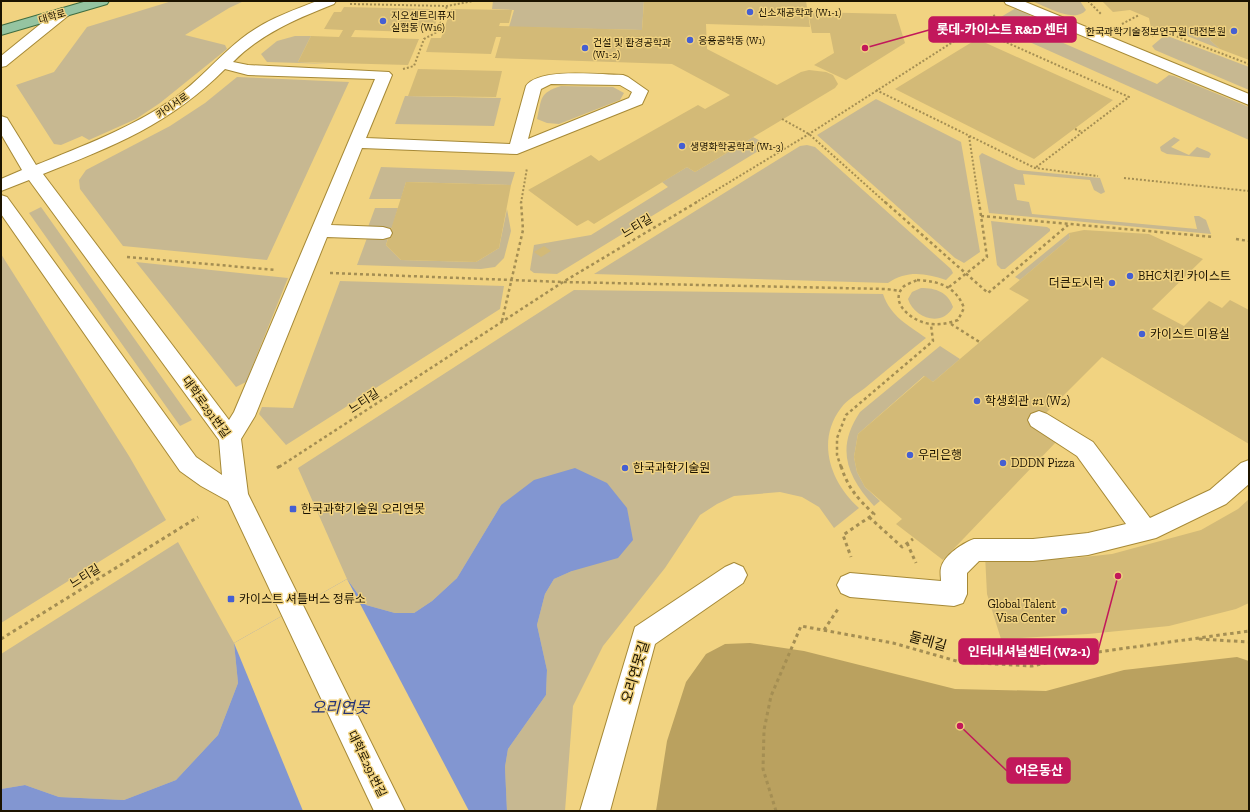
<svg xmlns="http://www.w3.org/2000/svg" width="1250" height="812" font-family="'Zilla Slab','Noto Sans KR',serif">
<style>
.green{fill:#c7b891}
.forest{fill:#baa15f}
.water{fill:#8296d1}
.pier{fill:#f1d381}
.building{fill:#d3ba77}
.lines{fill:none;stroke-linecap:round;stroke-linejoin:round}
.minor-casing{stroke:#a68936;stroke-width:2}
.major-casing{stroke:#3d6c40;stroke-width:2}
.path-far2{stroke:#a48e53;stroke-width:2;stroke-dasharray:2 2;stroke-linecap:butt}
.path-far1{stroke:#a48e53;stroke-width:2.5;stroke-dasharray:3 3;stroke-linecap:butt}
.path{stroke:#a48e53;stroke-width:3;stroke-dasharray:3.5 3.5;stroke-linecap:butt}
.minor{fill:#fff;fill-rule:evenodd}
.major{fill:#95c4a1;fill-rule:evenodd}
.poi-dot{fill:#455fd2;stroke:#f1d381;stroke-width:1.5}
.labels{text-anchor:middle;stroke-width:3;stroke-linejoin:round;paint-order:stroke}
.far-poi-label{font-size:10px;fill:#1b1300;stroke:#f1d381;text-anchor:start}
.far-street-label{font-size:10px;fill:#1b1300;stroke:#f1d381}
.street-label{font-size:12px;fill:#1b1300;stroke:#f1d381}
.poi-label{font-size:12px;fill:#1b1300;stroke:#f1d381;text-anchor:start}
.near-street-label{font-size:14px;fill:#1b1300;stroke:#f1d381}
.near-water-label{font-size:16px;font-style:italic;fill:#223176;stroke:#f1d381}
.leader{fill:none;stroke:#c2185b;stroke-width:1.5}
.callout-dot{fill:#c2185b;stroke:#f1d381;stroke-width:1.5}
.callout{fill:#c2185b;stroke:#c2185b;stroke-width:1.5}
.callout-label{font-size:13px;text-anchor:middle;font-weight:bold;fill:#fff}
</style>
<rect width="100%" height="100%" fill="#f1d381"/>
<!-- green -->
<path class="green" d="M172,1H244L229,8L185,35L225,45L227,49L160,103L136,119L89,140L82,136L61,145L54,144L16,85L54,72L87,27Z
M493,1H644L642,30L509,27L514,10L492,9Z
M1032,1H1080L1086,10C1075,24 1045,6 1032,1Z
M1016,8L1029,14L1031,17L1020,25L1054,40L1063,33L1070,36L1061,42L1157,84L1169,75L1174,76L1249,107V140L989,24Z
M1204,26L1220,32L1210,40L1220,49L1172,30L1194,29Z
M1165,35L1249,67V90L1155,50L1152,46Z
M295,36H311L298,62L331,64L267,62L261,54L277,41Z
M237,77L349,82L267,260L123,246L80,189L79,180L86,170L170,126L205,103Z
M561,86L613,87L624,93L620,100L559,124L547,123L537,119C542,98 539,93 561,86Z
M405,96L501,98L494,126L395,124Z
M876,99L961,142L980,252L964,263L955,258L817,135Z
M753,137L768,145L557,274L534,273L530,270L534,245L591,235L668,187L662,182L687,167L695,172Z
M1174,137L1180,140L1171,147L1189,155L1197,147L1209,152L1211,154L1209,158L1167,154L1161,151L1160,147Z
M807,145L815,147L951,269L953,273L946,280C925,273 907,270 888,283L594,274L800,146Z
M982,153L1018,170L1100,178L1105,192L1101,194L1094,190L1090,180L1023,174L1025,185L1014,184L1017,200L1029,202L1032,214L1197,229L1194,216H1199L1206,220L1211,234L989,213L979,156Z
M381,167L515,172L511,185L406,182L401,199H369Z
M41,207L192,420L180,426L29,213Z
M375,208H398L392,228L368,227Z
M507,209L511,231L504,258L495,267L481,269L357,265L367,238H388L386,245L401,260L476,262L499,248Z
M991,221L1047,227L1050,229V231L1005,269H1001L997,265Z
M1069,233L1070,238L1020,280L1015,277Z
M1,254L129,456L166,520L1,623Z
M136,262L288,278L246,382L236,387Z
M340,281L504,286L500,309L286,445L259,414L262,407L293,408Z
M921,288C936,288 948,292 953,307C942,328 914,318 908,299L912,292Z
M574,290L883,294C891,317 907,324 926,338C905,355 885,371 865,388C857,394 847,400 841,408C816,441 830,482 859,508L834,528L819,507L802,497L780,492L734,496L717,504L700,515L665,568L603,646L573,706L565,811H507L505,767L508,749L546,695L547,670L537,625L545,594L554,579L572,571L501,505L457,578L432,601L414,613H395L366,605L347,579L298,468Z
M940,346L960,359L933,382L924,376L858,434L854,457L857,472L865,487L880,501L874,506C846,475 836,448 860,412Z
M178,542L234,643L238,683L218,735L176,780L124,800L59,797L25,785L1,789V654Z"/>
<!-- forest -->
<path class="forest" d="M750,643L804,651L955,689L1046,691L1124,670L1237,657L1249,661V811H656L667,741L686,682L706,654L725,644Z"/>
<!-- water -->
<path class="water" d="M575,468L607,483L627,508L633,540L618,558L572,571L554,579L545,594L537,625L547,670L546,695L508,749L505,767L507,811H1V789L25,785L59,797L124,800L176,780L218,735L238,683L234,643L347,579L366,605L395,613H414L432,601L457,578L501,505L534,480Z"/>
<!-- pier -->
<path class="pier" d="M347,579L469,811H303L234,643Z"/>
<!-- building -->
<path class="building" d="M644,1H806L810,27L706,24L707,49L777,85L801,72L809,70L826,72L833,75L838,84L835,88L695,172L687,167L594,224L588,220L577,226L528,190L591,155L599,161L698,105L705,109L730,95L672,64L495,58L501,37H496L491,54L426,52L431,38H441L451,9L512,10L509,23H500L499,26L642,30Z
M1102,1H1249V60L1220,49L1210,40L1220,32L1204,26L1181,30L1151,28L1149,18L1130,10L1113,12Z
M344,7L430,9L427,17H438L434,27H414L412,32L355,30L351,37L419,39L408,65L298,62L311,36L339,37L343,30L324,29L334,12H341Z
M808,12L896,14L905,43L846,80L814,65L834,53L830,33H812Z
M977,39L1113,100L1034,159L895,89Z
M418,69L502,71L496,97L408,96Z
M406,182L511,185L499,248L476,262L401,260L386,245Z
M1084,230L1149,234L1203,259L1152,309L1184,326L1209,301L1222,308L1230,300L1249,310V444L1102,357L1039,420L1057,441L943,560L896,524L902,519L865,487L857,472L854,457L858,434L925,376L933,382L1029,300L1009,289L1070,238L1069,233Z
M544,246L551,251L541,257L534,252Z
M1249,499V603L1236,609L1169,626L1088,634L1001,639L987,594L985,555L1065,559L1112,554L1201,530L1238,509Z"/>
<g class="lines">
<defs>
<path id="minor" d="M317,1H336L334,4C296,19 262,33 233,62L248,65L389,72L392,75L366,138L510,144L526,86C539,67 601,75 623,75L628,77L648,91L642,104L517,154L362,148L331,225L383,227L390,229L392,233L390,237L383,239L327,237L255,416L241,439L248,494L405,811H374L228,501L201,486L180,471L1,214V195L7,197L196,457L222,475L219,440L29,180L1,191V179L22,170L1,134V116L7,118L36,165C83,146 131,128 173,99C198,82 217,58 241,39C263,21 291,11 317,1ZM225,69L248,75L375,79L234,412L229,420L43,174C114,146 170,124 225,69ZM551,84L620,85L632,92L629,98L528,139L541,89Z
M1004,1H1023L1249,94V105L1006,4Z
M64,8L69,9L71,12L69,15L6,66L1,67V56L59,9Z
M1039,411L1047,414L1093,442L1150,518L1210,490L1241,463L1249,460V484L1226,504L1156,538L1088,555L1033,561H979L967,573V594L963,603L954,606L850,597L841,593L837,585L841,577L850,573L941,581C941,577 940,572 941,568C944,555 963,543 974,539H1033L1088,533L1126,524L1077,456L1031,426L1028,420L1031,414Z
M734,563L743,567L747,575L743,583L655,644L610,811H580L635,627L725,567Z"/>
<path id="major" d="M87,1H109L107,4L1,35V26Z"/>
</defs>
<!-- minor casing -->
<use href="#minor" class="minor-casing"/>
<!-- major casing -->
<use href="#major" class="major-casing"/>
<!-- path-far2 -->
<path class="path-far2" d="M1088,1L1102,15
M350,4L447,6L473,1
M1122,24L1139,15
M974,28L1129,97L1035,168
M1152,36L1160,30L1249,64
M403,69L414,66L424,39L437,32L447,6
M876,90L1035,168L1098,176
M782,119L809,134L886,203
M1075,129L1082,132
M969,136L979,203
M1124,178L1249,191
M521,203L527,168
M695,203L809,134L995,15"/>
<!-- path-far1 -->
<path class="path-far1" d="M885,202L988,293L1068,225
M981,216L1214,237
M1236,239L1249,241
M127,257L276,270
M330,273L563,282L886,289L901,291
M917,280C938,281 956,286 964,308L958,320C949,323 941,325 931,324C915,323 888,304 903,287C907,284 913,282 917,280Z
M949,287L987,257L979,202
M502,321L523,230L521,202
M951,324L981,343
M279,467L563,282L697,202
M841,467L837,455V438L846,415L933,341L931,325"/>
<!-- path -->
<path class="path" d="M841,466C848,488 857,498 874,514L843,535L851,557
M277,468L280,466
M869,517L902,547L913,539
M907,543L916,563
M824,630L838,609
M1,639L198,517
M1199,639L1249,642
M776,811L763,769L764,730L771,696L801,626L893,643L960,662L1032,666L1098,652L1249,631"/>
<!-- minor -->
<use href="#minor" class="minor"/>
<!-- major -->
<use href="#major" class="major"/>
</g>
<!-- markers -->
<g class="poi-dot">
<circle cx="750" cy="12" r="4"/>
<circle cx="383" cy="21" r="4"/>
<circle cx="1234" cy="31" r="4"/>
<circle cx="690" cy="40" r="4"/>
<circle cx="585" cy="48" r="4"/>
<circle cx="682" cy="146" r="4"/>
<circle cx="1130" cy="276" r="4"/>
<circle cx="1112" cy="283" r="4"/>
<circle cx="1142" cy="334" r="4"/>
<circle cx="977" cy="401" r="4"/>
<circle cx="910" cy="455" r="4"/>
<circle cx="1003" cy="463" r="4"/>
<circle cx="625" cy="468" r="4"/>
<rect x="289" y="505" width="8" height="8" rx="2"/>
<rect x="227" y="595" width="8" height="8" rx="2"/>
<circle cx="1064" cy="611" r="4"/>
</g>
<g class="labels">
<!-- far-poi labels -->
<g class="far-poi-label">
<text x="758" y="16">신소재공학과 (W1-1)</text>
<text x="391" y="19">지오센트리퓨지<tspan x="391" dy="12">실험동 (W16)</tspan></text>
<text x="1226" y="35" text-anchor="end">한국과학기술정보연구원 대전본원</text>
<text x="698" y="44">응용공학동 (W1)</text>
<text x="593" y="46">건설 및 환경공학과<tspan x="593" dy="12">(W1-2)</tspan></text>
<text x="690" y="150">생명화학공학과 (W1-3)</text>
</g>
<!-- far-street labels -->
<g class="far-street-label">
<text transform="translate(52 16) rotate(-16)" y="4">대학로</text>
<text transform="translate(172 105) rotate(-35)" y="4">카이서로</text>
</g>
<!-- street labels -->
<g class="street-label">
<text transform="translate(637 226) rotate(-31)" y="4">느티길</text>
<text transform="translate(364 401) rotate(-33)" y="4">느티길</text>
<text transform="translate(206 407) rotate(54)" y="4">대학로291번길</text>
<text transform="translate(85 576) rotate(-32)" y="4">느티길</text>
<text transform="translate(367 764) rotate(64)" y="4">대학로291번길</text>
</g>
<!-- poi labels -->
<g class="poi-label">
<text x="1138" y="280">BHC치킨 카이스트</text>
<text x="1104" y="287" text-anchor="end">더큰도시락</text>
<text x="1150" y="338">카이스트 미용실</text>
<text x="985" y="405">학생회관 #1 (W2)</text>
<text x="918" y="459">우리은행</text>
<text x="1011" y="467">DDDN Pizza</text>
<text x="633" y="472">한국과학기술원</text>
<text x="301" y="513">한국과학기술원 오리연못</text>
<text x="239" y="603">카이스트 셔틀버스 정류소</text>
<text x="1056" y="608" text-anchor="end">Global Talent<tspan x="1056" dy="14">Visa Center</tspan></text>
</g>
<!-- near-street labels -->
<g class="near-street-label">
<text transform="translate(928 641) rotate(16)" y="5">둘레길</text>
<text transform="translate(635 672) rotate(-73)" y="5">오리연못길</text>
</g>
<!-- near-water labels -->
<g class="near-water-label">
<text x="340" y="713">오리연못</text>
</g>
</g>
<!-- callouts -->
<path class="leader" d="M865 48L929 30M1118 576L1098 651M960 726L1007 771"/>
<g class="callout-dot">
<circle cx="865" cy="48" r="4"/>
<circle cx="1118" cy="576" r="4"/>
<circle cx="960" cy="726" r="4"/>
</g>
<g class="callout">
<rect x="929" y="17" width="147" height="25" rx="4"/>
<rect x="959" y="639" width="139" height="25" rx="4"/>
<rect x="1007" y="758" width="63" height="25" rx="4"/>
</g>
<g class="callout-label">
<text x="1002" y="34">롯데-카이스트 R&amp;D 센터</text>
<text x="1029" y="656">인터내셔널센터 (W2-1)</text>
<text x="1039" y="775">어은동산</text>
</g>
<!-- border -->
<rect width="1250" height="812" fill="none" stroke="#1b1300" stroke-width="4"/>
</svg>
